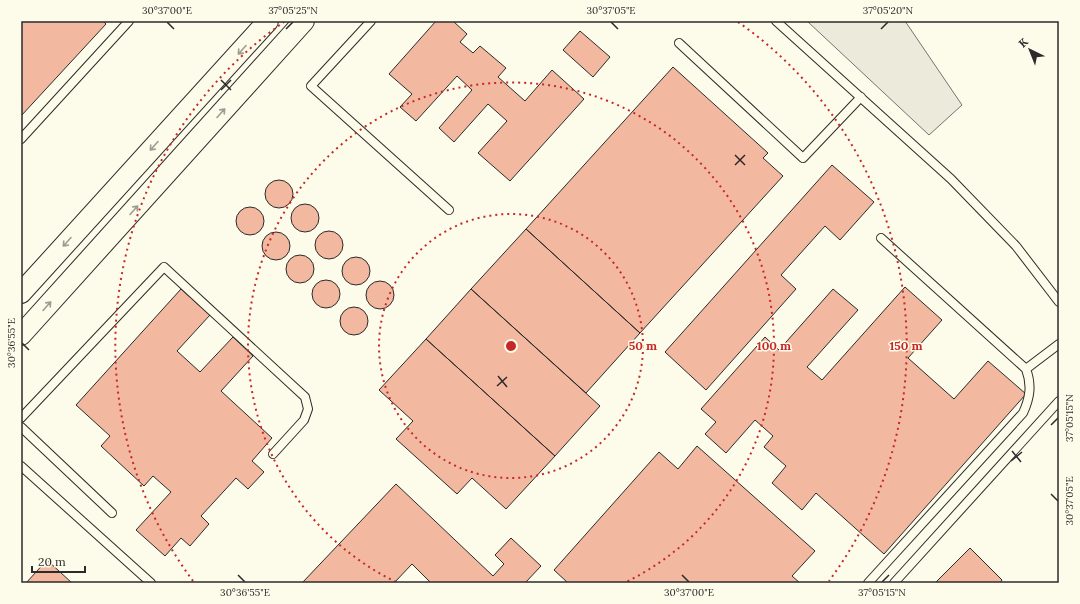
<svg xmlns="http://www.w3.org/2000/svg" width="1080" height="604" font-family="Lora,serif">
<style>
.parking{fill:#eceadb;stroke:#74746e}
.building{fill:#f2b8a0;stroke:#2b2b2b}
.lines{fill:none;stroke-linecap:round;stroke-linejoin:round}
.service-casing{stroke:#2b2b2b;stroke-width:10}
.tertiary-casing{stroke:#2b2b2b;stroke-width:22}
.service{stroke:#fdfbea;stroke-width:8}
.tertiary{stroke:#fdfbea;stroke-width:20}
.oneway{stroke:#9e9d94}
.ticks{fill:none;stroke:#2b2b2b;stroke-width:1.5}
.ring{fill:none;stroke:#c62828;stroke-width:2;stroke-dasharray:2 4}
.centre{fill:#c62828;stroke:#fdfbea;stroke-width:2}
.ring-label{font-size:12px;text-anchor:middle;font-weight:bold;fill:#c62828;stroke:#fdfbea;stroke-width:3;stroke-linejoin:round;paint-order:stroke}
.neatline{fill:none;stroke:#2b2b2b;stroke-width:1.5}
.ticks-label{font-size:10px;text-anchor:middle;fill:#2b2b2b}
</style>
<rect width="100%" height="100%" fill="#fdfbea"/>
<!-- parking -->
<path class="parking" d="M807,21H905L962,105L929,135Z"/>
<!-- building -->
<path class="building" d="M21,21H103L106,24L21,116Z
M436,21H453L467,34L460,42L473,53L480,46L506,68L498,77L525,101L552,70L584,99L510,181L478,153L507,121L488,104L454,142L439,128L472,90L457,76L416,121L400,107L412,94L389,74Z
M580,31L610,57L593,77L563,50Z
M673,67L768,153L763,158L783,176L640,333L526,229Z
M832,165L874,202L840,240L825,226L781,275L796,289L706,390L665,352Z
M265 194a14 14 0 1 1 28 0a14 14 0 1 1-28 0Z
M291 218a14 14 0 1 1 28 0a14 14 0 1 1-28 0Z
M236 221a14 14 0 1 1 28 0a14 14 0 1 1-28 0Z
M526,229L640,333L586,393L471,289Z
M315 245a14 14 0 1 1 28 0a14 14 0 1 1-28 0Z
M262 246a14 14 0 1 1 28 0a14 14 0 1 1-28 0Z
M286 269a14 14 0 1 1 28 0a14 14 0 1 1-28 0Z
M342 271a14 14 0 1 1 28 0a14 14 0 1 1-28 0Z
M312 294a14 14 0 1 1 28 0a14 14 0 1 1-28 0Z
M366 295a14 14 0 1 1 28 0a14 14 0 1 1-28 0Z
M905,287L942,320L908,358L954,399L988,361L1026,394L884,554L816,493L802,510L772,483L786,466L764,447L773,436L755,420L726,453L705,434L716,422L701,409L765,337L779,350L833,289L858,310L807,367L822,380Z
M181,289L210,315L177,351L200,372L233,337L253,356L221,391L272,438L252,461L264,472L248,489L236,478L201,516L209,524L190,546L181,538L165,556L136,530L171,492L153,476L144,486L101,446L110,436L76,405Z
M471,289L600,406L555,456L426,339Z
M340 321a14 14 0 1 1 28 0a14 14 0 1 1-28 0Z
M426,339L555,456L506,509L472,478L457,494L396,439L413,421L379,390Z
M697,446L815,551L792,576L800,583H568L554,570L659,452L678,469Z
M396,484L493,576L504,564L495,555L511,538L541,566L525,583H431L412,564L394,583H302Z
M970,548L1002,580L1000,583H935Z
M47,560L72,583H26Z"/>
<g class="lines">
<defs>
<path id="service" d="M371,21L311,86L449,210
M776,21L951,179L1016,246L1059,302
M679,43L803,158L861,97
M21,139L129,21
M1026,369L1059,344
M21,418L164,267L305,397L308,409L304,420L273,454
M21,427L112,513
M21,466L151,583
M868,583L1023,413C1030,398 1032,385 1026,369L881,238
M894,583L1059,401"/>
<path id="tertiary" d="M21,293L268,21
M21,335L304,21"/>
</defs>
<!-- service casing -->
<use href="#service" class="service-casing"/>
<!-- tertiary casing -->
<use href="#tertiary" class="tertiary-casing"/>
<!-- service -->
<use href="#service" class="service"/>
<!-- tertiary -->
<use href="#tertiary" class="tertiary"/>
</g>
<!-- one-way arrows -->
<defs><path id="oneway-shaft" d="M-6 0H5M1.5-3L5.5 0L1.5 3" fill="none" stroke-width="1.6" stroke-linecap="round" stroke-linejoin="round"/></defs>
<g class="oneway">
<use href="#oneway-shaft" transform="translate(242 50) rotate(132)"/>
<use href="#oneway-shaft" transform="translate(221 113) rotate(-48)"/>
<use href="#oneway-shaft" transform="translate(154 146) rotate(132)"/>
<use href="#oneway-shaft" transform="translate(134 210) rotate(-48)"/>
<use href="#oneway-shaft" transform="translate(67 242) rotate(132)"/>
<use href="#oneway-shaft" transform="translate(47 306) rotate(-48)"/>
</g>
<!-- ticks -->
<path class="ticks" d="M167,22L174,29M611,22L618,29M286,29L293,22M881,29L888,22M221,80L231,90M221,90L231,80M735,155L745,165M735,165L745,155M22,343L29,350M498,376L507,387M497,386L507,377M1051,425L1058,418M1012,451L1021,462M1011,461L1022,452M1051,494L1058,501M238,575L245,582M682,575L689,582M882,582L889,575"/>
<!-- distance rings -->
<g class="ring">
<circle cx="511" cy="346" r="132"/>
<path d="M396 582A263 263 0 1 1 626 582"/>
<path d="M193 581A395 395 0 0 1 284 22M738 22A395 395 0 0 1 829 581"/>
</g>
<circle cx="511" cy="346" r="6" class="centre"/>
<g class="ring-label">
<text x="643" y="350">50 m</text>
<text x="774" y="350">100 m</text>
<text x="906" y="350">150 m</text>
</g>
<!-- border -->
<rect width="1080" height="604" fill="none" stroke="#fdfbea" stroke-width="44"/>
<!-- north arrow -->
<g transform="translate(1030 50) rotate(317)" stroke="#fdfbea" stroke-width="3" paint-order="stroke">
<path d="M0-3L7 15L0 10L-7 15Z" fill="#2b2b2b"/>
<text y="-6" font-size="11" font-weight="bold" text-anchor="middle" fill="#2b2b2b">K</text>
</g>
<!-- scale -->
<path d="M32 566v6h53v-6" fill="none" stroke="#2b2b2b" stroke-width="2"/>
<text x="38" y="566" font-size="12" fill="#2b2b2b" stroke="#fdfbea" stroke-width="3" paint-order="stroke">20 m</text>
<rect x="22" y="22" width="1036" height="560" class="neatline"/>
<g class="ticks-label">
<text x="167" y="14">30°37'00"E</text>
<text x="293" y="14">37°05'25"N</text>
<text x="611" y="14">30°37'05"E</text>
<text x="888" y="14">37°05'20"N</text>
<text transform="translate(11 343) rotate(-90)" y="4">30°36'55"E</text>
<text transform="translate(1069 418) rotate(-90)" y="4">37°05'15"N</text>
<text transform="translate(1069 501) rotate(-90)" y="4">30°37'05"E</text>
<text x="245" y="596">30°36'55"E</text>
<text x="689" y="596">30°37'00"E</text>
<text x="882" y="596">37°05'15"N</text>
</g>
</svg>
